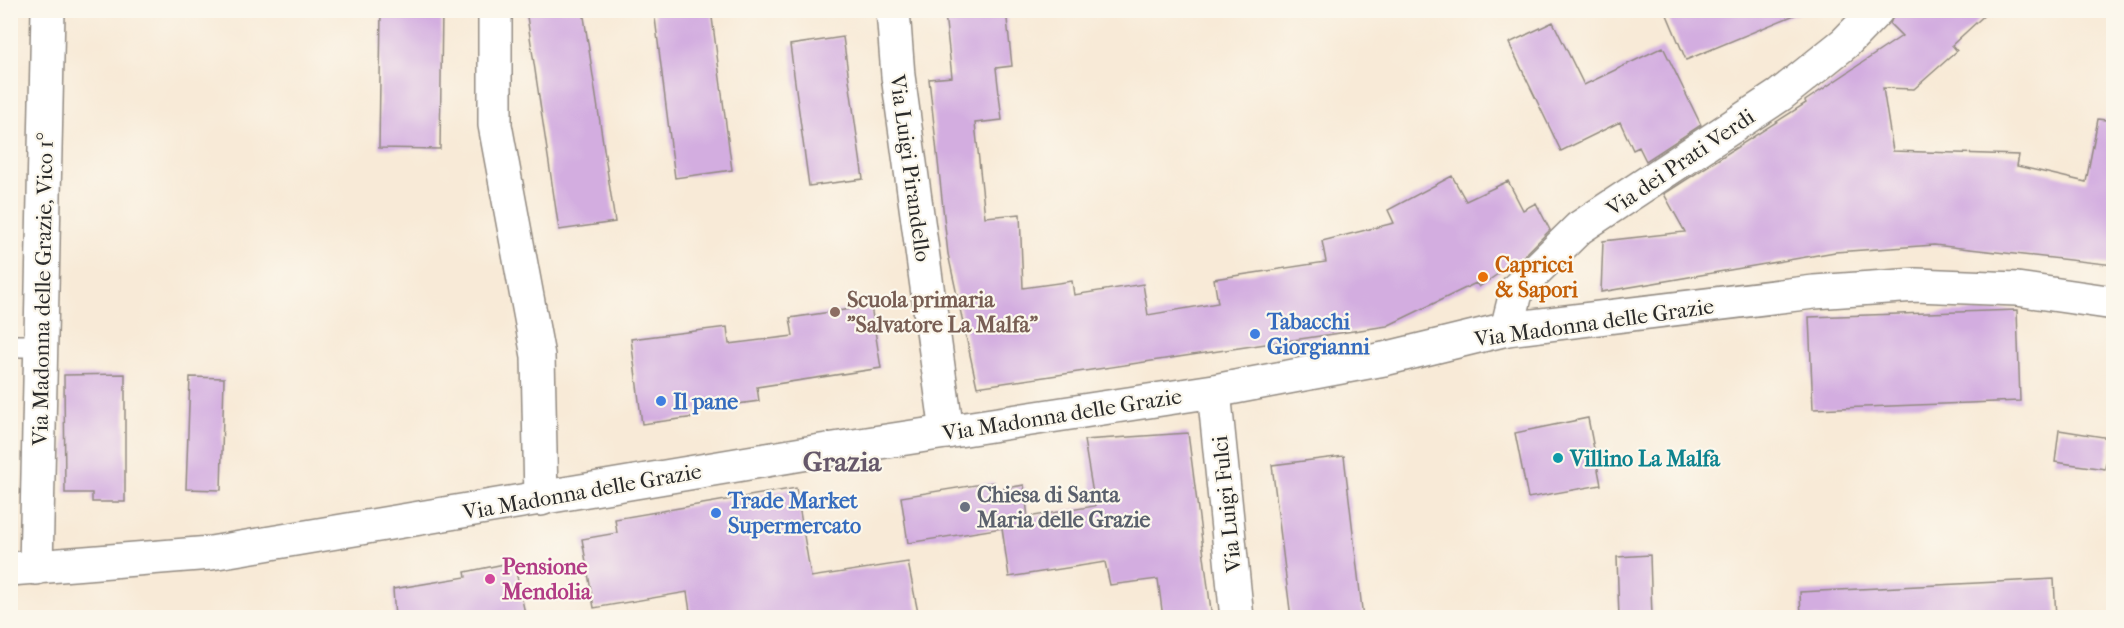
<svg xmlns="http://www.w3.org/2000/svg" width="2124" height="628" font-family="'IM FELL French Canon',serif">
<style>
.green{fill:#9fd586;stroke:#658058;stroke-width:1.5}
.building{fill:#d3ade0}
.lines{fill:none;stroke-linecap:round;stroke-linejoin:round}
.lane-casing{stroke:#928a81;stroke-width:24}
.street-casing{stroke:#928a81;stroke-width:36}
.secondary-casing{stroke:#928a81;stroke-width:36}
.lane{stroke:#fff;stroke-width:21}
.street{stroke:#fff;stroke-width:33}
.secondary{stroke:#fff;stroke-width:33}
.food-dot{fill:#e8710a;stroke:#fbf7ec;stroke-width:2}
.education-dot{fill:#8d6e63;stroke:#fbf7ec;stroke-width:2}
.shop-dot{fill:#3f7fe0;stroke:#fbf7ec;stroke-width:2}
.culture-dot{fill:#0f9aa8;stroke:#fbf7ec;stroke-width:2}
.worship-dot{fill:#6b7280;stroke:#fbf7ec;stroke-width:2}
.hotel-dot{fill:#d1479c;stroke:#fbf7ec;stroke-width:2}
.labels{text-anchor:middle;stroke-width:4.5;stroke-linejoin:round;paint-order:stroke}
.street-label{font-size:22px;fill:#2b2b2b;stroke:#fbf7ec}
.food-label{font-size:22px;font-weight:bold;fill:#c56008;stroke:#fbf7ec;text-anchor:start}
.education-label{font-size:22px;font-weight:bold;fill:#785e54;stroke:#fbf7ec;text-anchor:start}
.shop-label{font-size:22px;font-weight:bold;fill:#366cbe;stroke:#fbf7ec;text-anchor:start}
.culture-label{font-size:22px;font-weight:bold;fill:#0d838f;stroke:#fbf7ec;text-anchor:start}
.worship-label{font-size:22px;font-weight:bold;fill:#5b616d;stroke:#fbf7ec;text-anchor:start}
.hotel-label{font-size:22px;font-weight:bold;fill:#b23c85;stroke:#fbf7ec;text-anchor:start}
.district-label{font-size:28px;font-weight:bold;fill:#66586a;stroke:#fbf7ec}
</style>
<rect width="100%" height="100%" fill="#fbf7ec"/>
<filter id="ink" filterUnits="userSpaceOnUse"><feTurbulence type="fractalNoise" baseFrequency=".0167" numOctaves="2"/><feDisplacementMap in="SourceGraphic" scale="12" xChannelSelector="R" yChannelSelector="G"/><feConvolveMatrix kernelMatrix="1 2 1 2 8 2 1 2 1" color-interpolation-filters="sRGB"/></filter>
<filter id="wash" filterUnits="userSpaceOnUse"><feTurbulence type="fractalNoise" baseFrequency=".008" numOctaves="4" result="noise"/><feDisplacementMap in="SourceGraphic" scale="24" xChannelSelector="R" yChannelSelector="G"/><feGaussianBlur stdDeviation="1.35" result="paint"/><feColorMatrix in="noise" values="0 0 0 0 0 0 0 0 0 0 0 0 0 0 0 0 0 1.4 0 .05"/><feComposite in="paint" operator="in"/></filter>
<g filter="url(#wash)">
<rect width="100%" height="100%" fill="#f8ead7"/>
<!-- green -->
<path class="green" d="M10,406H13V533H11Z"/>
<g id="blocks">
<!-- building -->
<path class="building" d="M381,10H442L440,149L379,148Z
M526,10H583L615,222L559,230Z
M654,10H711L732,170L675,178Z
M970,10H1006L1012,66L996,68L1002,120L975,123L985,217L1020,214L1023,288L1072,281L1074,295L1143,284L1148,315L1218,303L1214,279L1326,262L1322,241L1394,223L1388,210L1452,176L1466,201L1508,181L1523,210L1536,203L1550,230L1524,256L1479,287L1476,283L1387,326L977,387L948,254L929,79L952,77L945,14Z
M1665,10H1804V11L1686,60Z
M1895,10H1990L1952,45L1957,51L1914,89L1883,88L1893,151L2019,155L2017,166L2086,182L2098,119L2114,121V265L1934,245L1835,252L1601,292L1603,241L1685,232L1664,194L1806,103L1805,101L1902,36L1890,24Z
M1553,22L1584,85L1663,47L1701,125L1646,161L1639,147L1633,150L1620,122L1561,151L1509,43Z
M843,37L863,179L809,186L790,45Z
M871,306L881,368L757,387L759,401L694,410L695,417L642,424L631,339L727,327L729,344L793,336L790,318Z
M2017,310L2020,401L1813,409L1809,317Z
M125,374V502H92V493H65L64,375Z
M190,377L224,378L221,490L186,489Z
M1588,418L1601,485L1528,498L1515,433Z
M2059,430L2110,438L2105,469L2055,462Z
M1188,433L1212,618H1163L1158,579L1110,585L1105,562L1009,577L1002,528L908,543L901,497L994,482L996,490L1024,485L1028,517L1095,506L1084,440Z
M1344,456L1363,618H1291L1272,465Z
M796,488L811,577L908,562L919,618H691L687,592L594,608L582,539L617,533L615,519Z
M1650,555L1652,618H1619L1617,557Z
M514,562L526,618H395L393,589L466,577L465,572Z
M2054,579L2056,618H1801L1800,592Z"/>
</g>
</g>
<g filter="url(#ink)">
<use href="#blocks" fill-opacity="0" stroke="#928a81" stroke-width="1.5"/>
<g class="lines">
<defs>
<path id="lane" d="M10,346H41"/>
<path id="street" d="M495,10V125L538,356L541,499
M893,10L898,76L947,432
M1507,329L1517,289L1579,228L1780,95L1845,43L1877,10
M36,568L48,10"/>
<path id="secondary" d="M1214,391L1237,618
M10,569L211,553L808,453L1214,391L1384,359L1507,329L1814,292L1916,285L2017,289L2114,303"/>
</defs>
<!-- lane casing -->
<use href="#lane" class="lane-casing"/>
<!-- street casing -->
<use href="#street" class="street-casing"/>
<!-- secondary casing -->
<use href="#secondary" class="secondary-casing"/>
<!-- lane -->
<use href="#lane" class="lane"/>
<!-- street -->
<use href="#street" class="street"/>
<!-- secondary -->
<use href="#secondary" class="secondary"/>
</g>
</g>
<!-- markers -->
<circle class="food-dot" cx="1483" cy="277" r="6"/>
<circle class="education-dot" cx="835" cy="312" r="6"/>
<g class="shop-dot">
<circle cx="1255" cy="334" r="6"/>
<circle cx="661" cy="401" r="6"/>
<circle cx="716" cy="513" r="6"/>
</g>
<circle class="culture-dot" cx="1558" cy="458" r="6"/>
<circle class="worship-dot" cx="965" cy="507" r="6"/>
<circle class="hotel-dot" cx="490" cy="579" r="6"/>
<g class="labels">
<!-- street labels -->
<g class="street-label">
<text transform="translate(1680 162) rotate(-34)" y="8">Via dei Prati Verdi</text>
<text transform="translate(911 168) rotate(82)" y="8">Via Luigi Pirandello</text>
<text transform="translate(42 289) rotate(-89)" y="8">Via Madonna delle Grazie, Vico 1°</text>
<text transform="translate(1594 322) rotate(-8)" y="8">Via Madonna delle Grazie</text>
<text transform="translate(1062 414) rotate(-9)" y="8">Via Madonna delle Grazie</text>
<text transform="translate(582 491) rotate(-10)" y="8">Via Madonna delle Grazie</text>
<text transform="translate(1226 504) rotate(-96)" y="8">Via Luigi Fulci</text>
</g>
<!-- food labels -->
<g class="food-label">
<text x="1495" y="272">Capricci<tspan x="1495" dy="25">&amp; Sapori</tspan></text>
</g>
<!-- education labels -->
<g class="education-label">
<text x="847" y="307">Scuola primaria<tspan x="847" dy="25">"Salvatore La Malfa"</tspan></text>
</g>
<!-- shop labels -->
<g class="shop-label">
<text x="1267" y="329">Tabacchi<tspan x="1267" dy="25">Giorgianni</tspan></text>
<text x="673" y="409">Il pane</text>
<text x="728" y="508">Trade Market<tspan x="728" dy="25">Supermercato</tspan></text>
</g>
<!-- culture labels -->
<g class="culture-label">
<text x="1570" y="466">Villino La Malfa</text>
</g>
<!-- worship labels -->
<g class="worship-label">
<text x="977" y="502">Chiesa di Santa<tspan x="977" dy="25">Maria delle Grazie</tspan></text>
</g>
<!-- hotel labels -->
<g class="hotel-label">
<text x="502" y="574">Pensione<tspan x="502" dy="25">Mendolia</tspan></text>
</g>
<!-- district labels -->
<g class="district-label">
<text x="842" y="471">Grazia</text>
</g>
</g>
<!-- margin -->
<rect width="2124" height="628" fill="none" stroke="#fbf7ec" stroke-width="36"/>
</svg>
